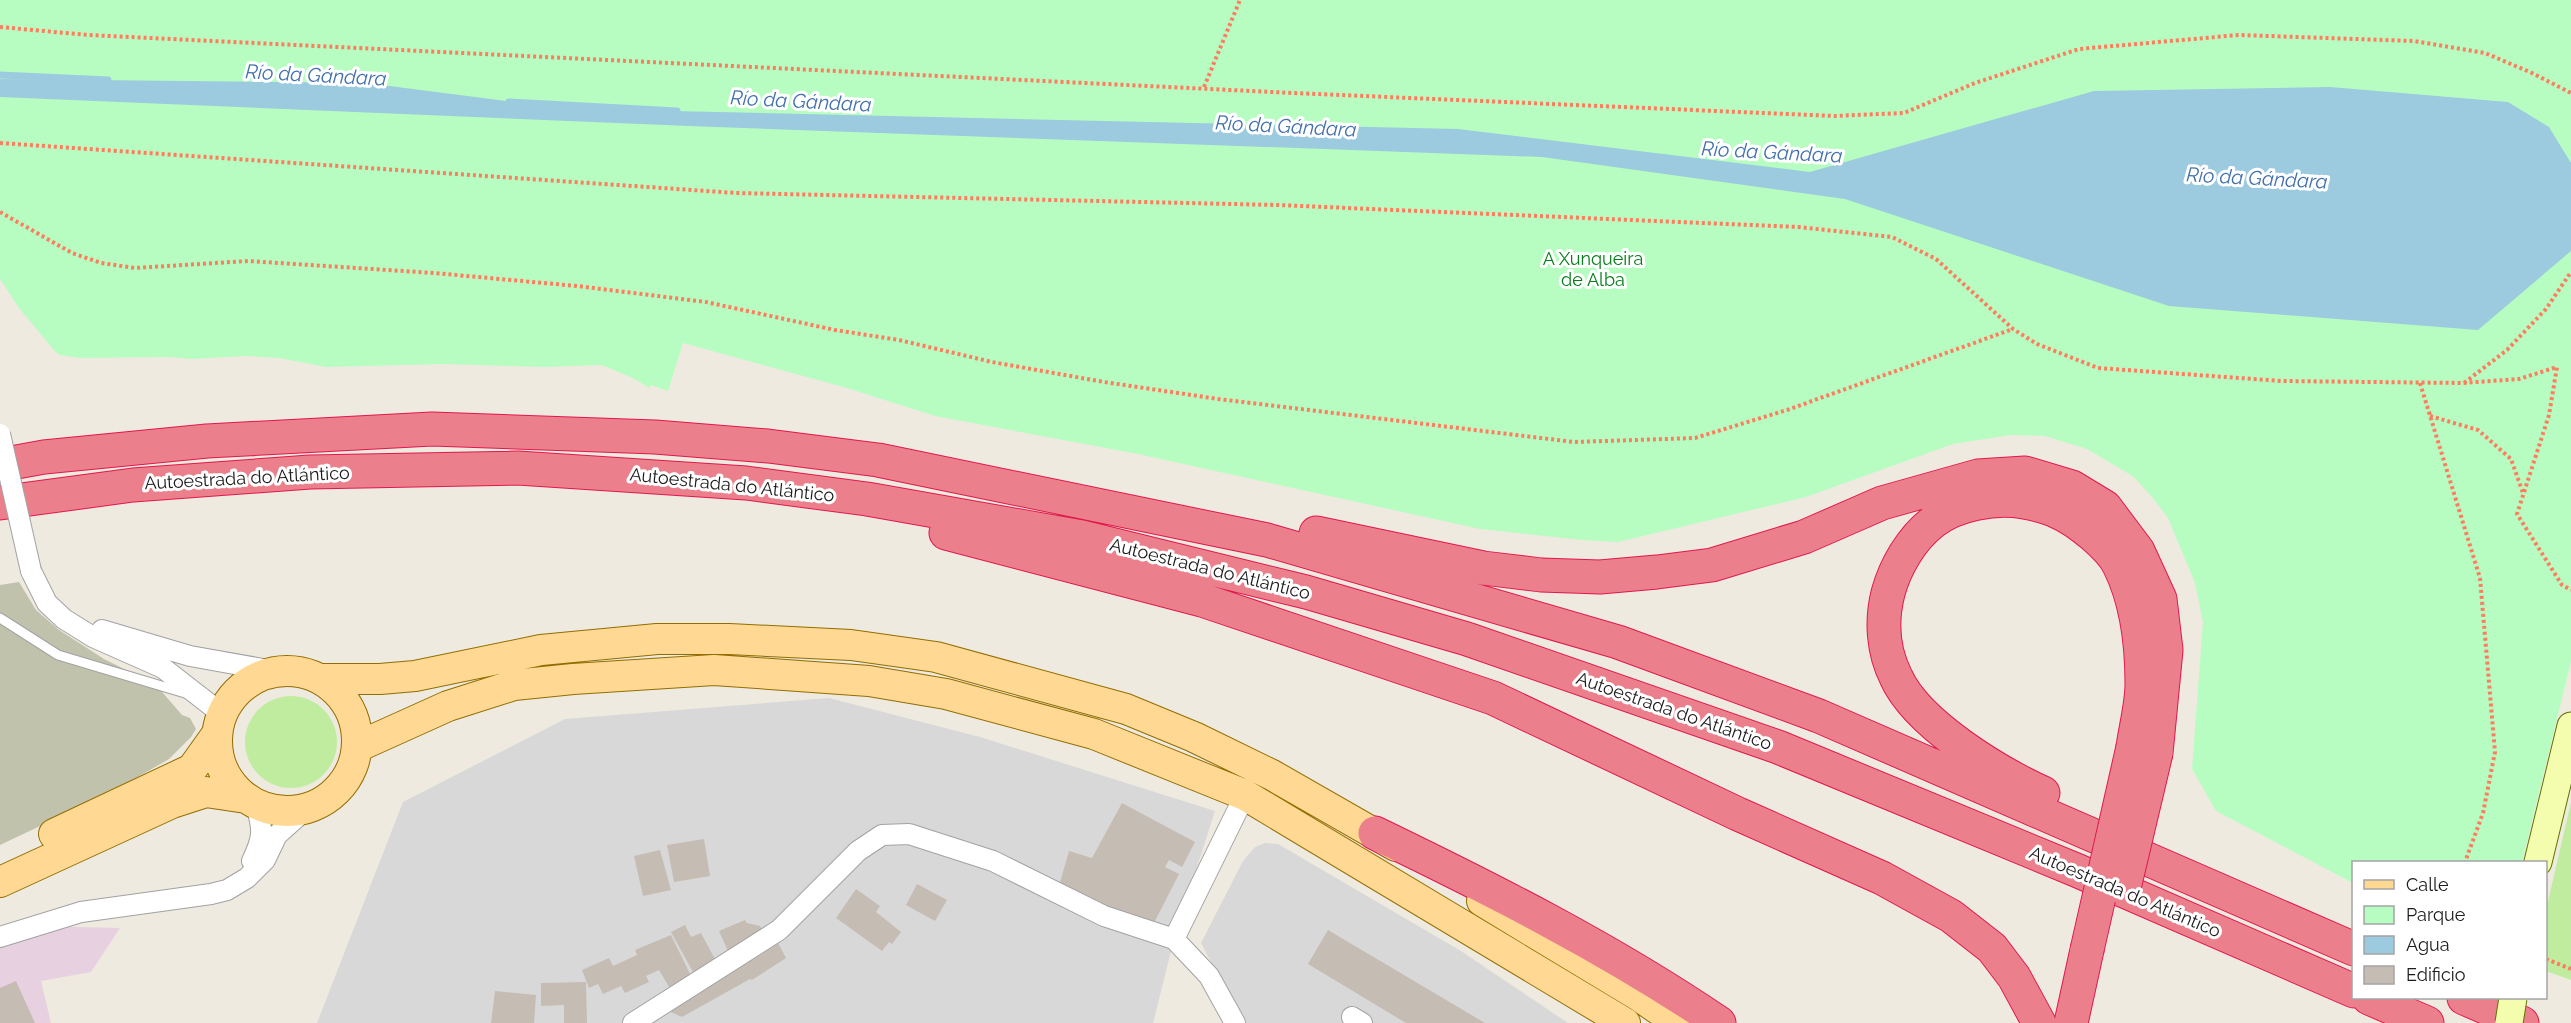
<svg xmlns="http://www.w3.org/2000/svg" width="2571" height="1023" font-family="Raleway,sans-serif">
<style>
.residential{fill:#d9d8d8}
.industrial{fill:#e7d1e1}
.construction{fill:#c0c2ab}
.grass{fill:#c0eca0}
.park{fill:#b7fdc2}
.water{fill:#9ccadf}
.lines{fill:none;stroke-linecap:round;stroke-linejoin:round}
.stream{stroke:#9ccadf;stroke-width:7}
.building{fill:#c5bcb3}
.lane-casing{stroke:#a2a2a2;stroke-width:11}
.street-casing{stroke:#a2a2a2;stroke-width:22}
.secondary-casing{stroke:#5e7400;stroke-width:29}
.primary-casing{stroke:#926d00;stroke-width:32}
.highway-casing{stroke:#e0184c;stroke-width:35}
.path{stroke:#ff7c5f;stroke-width:4;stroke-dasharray:3 3;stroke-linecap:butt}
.lane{stroke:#fff;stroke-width:9}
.street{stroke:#fff;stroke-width:20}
.secondary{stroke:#f3fdad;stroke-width:27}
.primary{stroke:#ffd993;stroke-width:30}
.highway{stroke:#eb808c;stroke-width:33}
.street-bridge-casing{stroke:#a2a2a2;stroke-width:22;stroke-linecap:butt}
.secondary-bridge-casing{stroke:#5e7400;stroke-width:29;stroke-linecap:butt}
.highway-bridge-casing{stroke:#e0184c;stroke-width:35;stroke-linecap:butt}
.street-bridge{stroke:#fff;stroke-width:20}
.secondary-bridge{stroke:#f3fdad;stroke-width:27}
.highway-bridge{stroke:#eb808c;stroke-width:33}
.labels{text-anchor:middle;stroke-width:6;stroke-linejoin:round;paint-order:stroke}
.park-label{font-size:18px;fill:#047e18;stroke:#fff}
.street-label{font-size:18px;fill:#1b1b1b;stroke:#fff}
.water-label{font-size:20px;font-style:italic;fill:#4270af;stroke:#fff}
</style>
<rect width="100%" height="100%" fill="#eeeadf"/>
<!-- residential -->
<path class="residential" d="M829,698L980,737L1215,811L1174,939L1153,1023H317L403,802L565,719Z
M1265,843L1278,844L1461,951L1568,1023H1243L1201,943L1243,861L1255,847Z"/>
<!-- industrial -->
<path class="industrial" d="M35,926L120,928L91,972L41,981L51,1023H0V937Z"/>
<!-- construction -->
<path class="construction" d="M19,582L36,610L59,630L104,659L156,685L182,715L190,718L196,729L191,737L169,759L110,793L0,845V585Z"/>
<!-- grass -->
<path class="grass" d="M245 742a46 46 0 1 1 92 0a46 46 0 1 1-92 0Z
M2571,802V980L2546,971V910Z"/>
<!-- park -->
<path class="park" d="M0,0H2571V661L2522,862H2354L2353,883L2216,811L2192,769L2203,622L2195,583L2168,518L2152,497L2134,477L2087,449L2045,436L2011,435L1953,444L1806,497L1618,542L1582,540L1480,529L1138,454L935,416L847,388L683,343L668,391L651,385L649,388L635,379L602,365L545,367L443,364L326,367L279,358L246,356L192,359L169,357L80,358L59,355L54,350L19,308L0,279Z"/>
<!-- water -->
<path class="water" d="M0,79L366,83L513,102L672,111L1458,129L1810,172L2094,91L2330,87L2508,102L2549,127L2571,163V251L2478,330L2169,306L1845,199L1542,157L689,126L0,97Z"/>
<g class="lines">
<!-- stream -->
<path class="stream" d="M0,75L108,80
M509,102L677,111"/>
</g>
<!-- building -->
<path class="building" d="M1122,803L1195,842L1182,867L1169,860L1165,867L1179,874L1154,923L1116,911L1059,886L1069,851L1092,858Z
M704,839L710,876L674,882L667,845Z
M660,850L671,890L643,896L634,856Z
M917,884L947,900L935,921L906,905Z
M856,889L880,906L876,912L901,932L892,944L889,942L882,951L836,918Z
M745,920L747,923L760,926L764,935L728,951L719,931Z
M685,925L691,937L701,933L716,961L694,974L671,932Z
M1328,930L1485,1023H1406L1308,964Z
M671,935L692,978L671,990L659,970L646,976L649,982L625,993L621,986L603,994L598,984L589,988L582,970L609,958L613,966L637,955L635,950Z
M778,943L786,958L752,980L750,979L682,1017L664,1009Z
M16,981L35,1023H0V988Z
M586,982L587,1023H564V1005L541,1006V983Z
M495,991L536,995L534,1023H491Z"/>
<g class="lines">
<defs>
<path id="lane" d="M0,618L58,655L185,693"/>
<path id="street" d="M31,571L47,603L64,619L93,637L163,668L222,714
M102,630L190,656L274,671
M252,861C264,836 263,830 256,804
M0,937L81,912L211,894L227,890L247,878L265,860L277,835L307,808
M1174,939L1209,976L1235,1023
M1352,1017L1362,1023
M633,1023L779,930L858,851L882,835L909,834L993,861L1104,916L1174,939L1245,795"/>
<path id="secondary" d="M2538,862L2571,726"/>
<path id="primary" d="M217 741a70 70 0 1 1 140 0a70 70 0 1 1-140 0Z
M321,679H380L415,676L541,650L657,639H729L851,645L936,657L1126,709L1194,737L1272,775L1396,846
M357,747L448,706L514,685L573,679L714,670L869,681L946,694L1094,734L1245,795L1625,1023
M54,834L192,769L217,734
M0,882L172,803L206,792L246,798
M1482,901L1639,996L1678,1023"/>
<path id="highway" d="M0,465L44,457L207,441L432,429L655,437L768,446L878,460L1267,540L1618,642L1819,716L2354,949
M0,503L133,485L310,472L518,468L746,483L867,499L1082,537L1306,592L1467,639L1778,747L2076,870L2354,991
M946,533L1202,600L1493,698L1738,814L1882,878L1951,916L1992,948L2014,977L2039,1023
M1316,533L1483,568L1541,575L1600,577L1657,572L1712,565L1804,537L1882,503L1978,476L2025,473L2072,487L2105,507L2138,551L2160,599L2166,650L2156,753
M2043,793C1997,772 1917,724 1896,677C1883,651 1881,621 1888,593C1895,567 1911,539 1933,522C1956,504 1995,497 2024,502C2035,504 2048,507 2058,512C2077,520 2110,547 2119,565C2137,601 2142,644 2142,684C2142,704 2136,726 2133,747
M1375,833C1493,890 1610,949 1719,1023
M2369,998L2427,1023
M2464,998L2522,1023
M2071,1023L2087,950"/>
</defs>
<!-- lane casing -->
<use href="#lane" class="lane-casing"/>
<!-- street casing -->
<use href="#street" class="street-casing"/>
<!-- secondary casing -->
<use href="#secondary" class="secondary-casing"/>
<!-- primary casing -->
<use href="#primary" class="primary-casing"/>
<!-- highway casing -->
<use href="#highway" class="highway-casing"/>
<!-- path -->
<path class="path" d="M0,27L88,35L1293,93L1834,116L1904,113L1975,83L2079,49L2239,35L2414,41L2485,53L2532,73L2571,93
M1204,87L1240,0
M0,143L736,193L1277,205L1798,227L1892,237L1936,259L2013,329L2037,344L2098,368L2282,381L2463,383L2519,379L2557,367L2549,415L2517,514L2562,585L2571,590
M0,212L72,253L101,263L135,268L248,261L434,273L577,286L706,302L835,330L899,340L992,362L1104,382L1218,399L1574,442L1695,438L1787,410L2013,329
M2420,383L2480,578L2495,752L2483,813L2465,862
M2464,383L2507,350L2546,309L2571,272
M2430,416L2478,430L2511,459L2523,493
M2546,959L2571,969"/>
<!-- lane -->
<use href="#lane" class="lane"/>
<!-- street -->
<use href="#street" class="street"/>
<!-- secondary -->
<use href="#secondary" class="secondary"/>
<!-- primary -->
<use href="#primary" class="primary"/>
<!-- highway -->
<use href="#highway" class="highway"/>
<defs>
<path id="street-bridge" d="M0,434L31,571"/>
<path id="secondary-bridge" d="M2509,1023L2513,998"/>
<path id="highway-bridge" d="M2124,888L2156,753
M2087,950L2133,747"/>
</defs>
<!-- street-bridge casing -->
<use href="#street-bridge" class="street-bridge-casing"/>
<!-- secondary-bridge casing -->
<use href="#secondary-bridge" class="secondary-bridge-casing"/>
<!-- highway-bridge casing -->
<use href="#highway-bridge" class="highway-bridge-casing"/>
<!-- street-bridge -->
<use href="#street-bridge" class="street-bridge"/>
<!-- secondary-bridge -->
<use href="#secondary-bridge" class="secondary-bridge"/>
<!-- highway-bridge -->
<use href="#highway-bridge" class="highway-bridge"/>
</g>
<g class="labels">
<!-- park labels -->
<g class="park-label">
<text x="1593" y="265">A Xunqueira<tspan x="1593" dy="21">de Alba</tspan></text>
</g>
<!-- street labels -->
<g class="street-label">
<text transform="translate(247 478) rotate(-3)" y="6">Autoestrada do Atlántico</text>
<text transform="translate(732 485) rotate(6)" y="6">Autoestrada do Atlántico</text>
<text transform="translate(1210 569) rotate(14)" y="6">Autoestrada do Atlántico</text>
<text transform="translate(1674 711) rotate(19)" y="6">Autoestrada do Atlántico</text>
<text transform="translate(2125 892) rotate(23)" y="6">Autoestrada do Atlántico</text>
</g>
<!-- water labels -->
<g class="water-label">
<text transform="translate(316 75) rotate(3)" y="7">Río da Gándara</text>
<text transform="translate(801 101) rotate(3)" y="7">Río da Gándara</text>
<text transform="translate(1286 126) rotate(3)" y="7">Río da Gándara</text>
<text transform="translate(1772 152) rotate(3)" y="7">Río da Gándara</text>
<text transform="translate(2257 178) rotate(3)" y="7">Río da Gándara</text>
</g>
</g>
<!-- legend -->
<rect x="2352" y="861" width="195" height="138" fill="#ffffff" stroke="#a4a4a4" stroke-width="1.5"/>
<rect x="2364" y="880" width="30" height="9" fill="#ffd993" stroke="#a4a4a4" stroke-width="1.5"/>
<text x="2406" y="891" font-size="18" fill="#1b1b1b">Calle</text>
<rect x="2364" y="906" width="30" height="18" fill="#b7fdc2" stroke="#a4a4a4" stroke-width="1.5"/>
<text x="2406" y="921" font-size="18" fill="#1b1b1b">Parque</text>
<rect x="2364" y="936" width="30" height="18" fill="#9ccadf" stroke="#a4a4a4" stroke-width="1.5"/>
<text x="2406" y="951" font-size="18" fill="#1b1b1b">Agua</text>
<rect x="2364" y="966" width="30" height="18" fill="#c5bcb3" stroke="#a4a4a4" stroke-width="1.5"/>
<text x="2406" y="981" font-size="18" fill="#1b1b1b">Edificio</text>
</svg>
